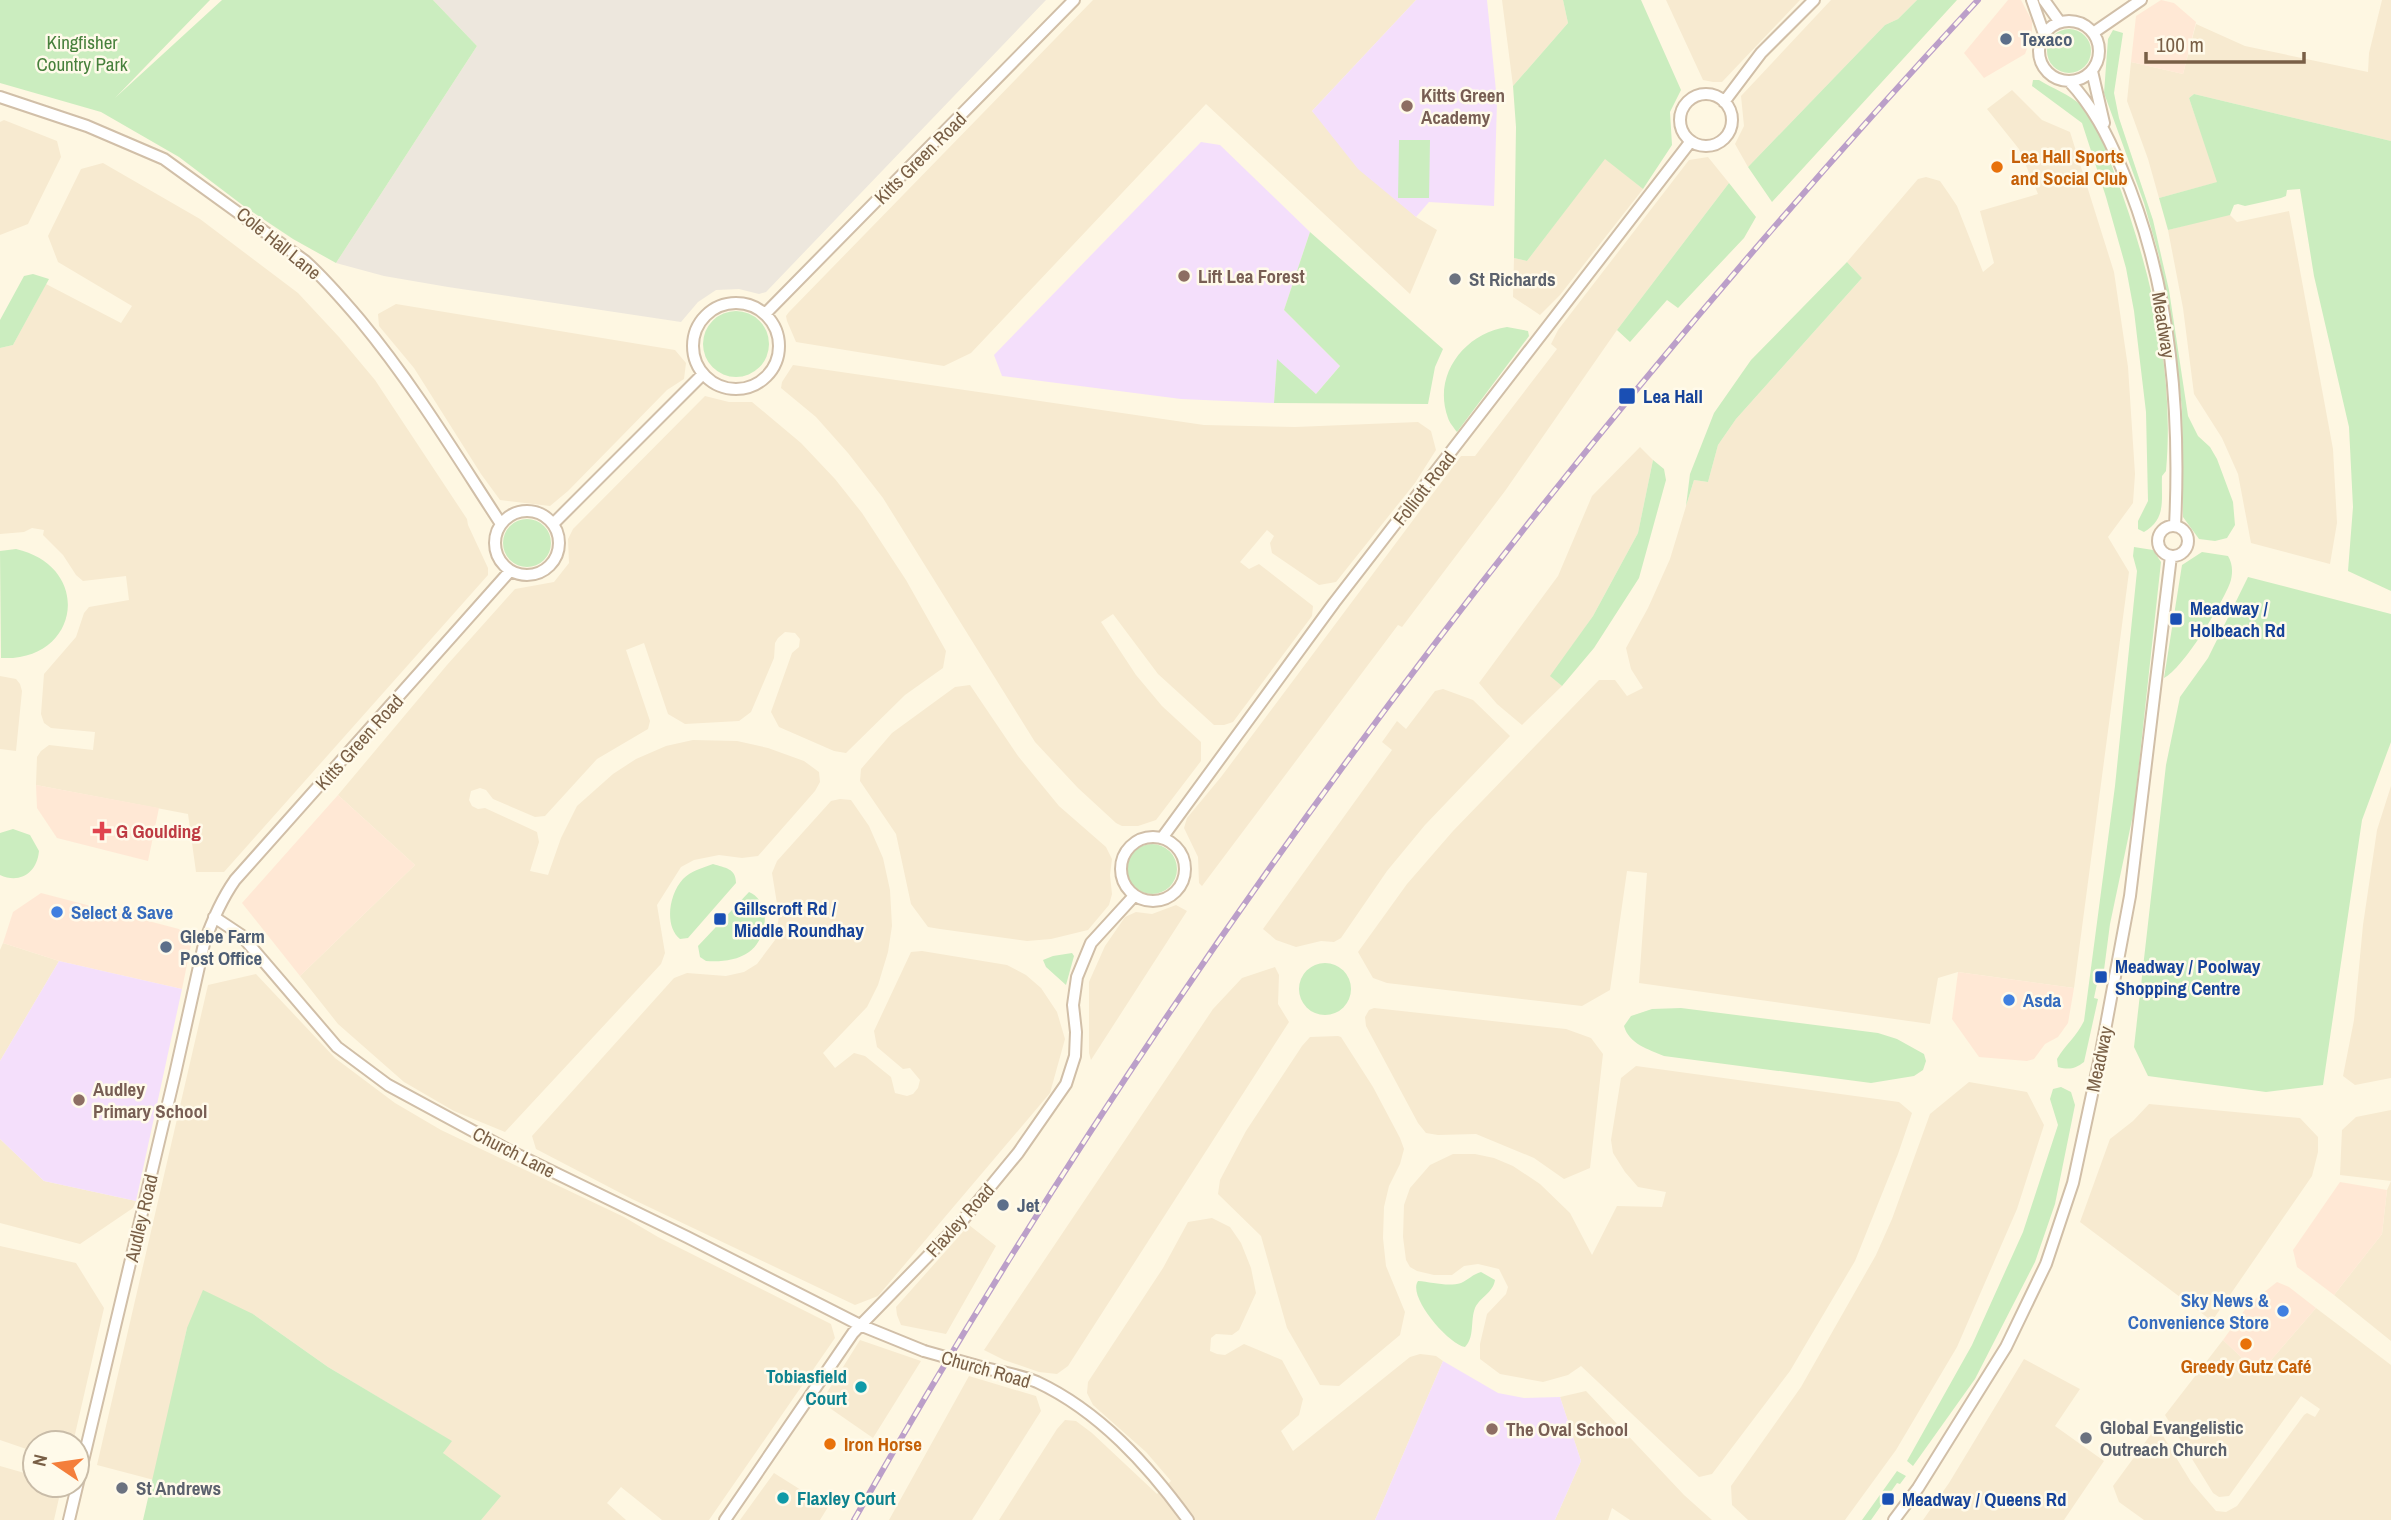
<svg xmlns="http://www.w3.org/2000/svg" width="2391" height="1520" font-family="'Archivo Narrow',sans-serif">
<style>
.residential{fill:#f7ead0}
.commercial{fill:#ffe8d5}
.industrial{fill:#ede7dd}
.education{fill:#f4dffb}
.green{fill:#cbedbf}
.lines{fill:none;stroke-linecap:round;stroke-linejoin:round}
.minor-casing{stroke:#d1bfa8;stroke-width:14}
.minor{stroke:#fff;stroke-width:10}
.rail-casing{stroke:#bb9fc9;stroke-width:6}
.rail{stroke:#fffaea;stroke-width:3.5;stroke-dasharray:10;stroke-linecap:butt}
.minor-bridge-casing{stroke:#d1bfa8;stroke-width:14;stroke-linecap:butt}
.minor-bridge{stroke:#fff;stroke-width:10}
.service-dot{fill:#5c6f8a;stroke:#fffaea;stroke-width:2.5}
.education-dot{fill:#8d6e63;stroke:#fffaea;stroke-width:2.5}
.food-dot{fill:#e8710a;stroke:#fffaea;stroke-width:2.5}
.worship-dot{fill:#6b7280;stroke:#fffaea;stroke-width:2.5}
.transit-dot{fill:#1a4fb4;stroke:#fffaea;stroke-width:2.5}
.health-dot{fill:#e0444e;stroke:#fffaea;stroke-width:2.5}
.shop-dot{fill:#3f7fe0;stroke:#fffaea;stroke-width:2.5}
.culture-dot{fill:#0f9aa8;stroke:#fffaea;stroke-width:2.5}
.labels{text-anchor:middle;stroke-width:5;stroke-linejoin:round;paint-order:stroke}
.service-label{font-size:19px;font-weight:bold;fill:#4e5e75;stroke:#fffaea;text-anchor:start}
.park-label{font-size:19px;fill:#47803c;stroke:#fffaea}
.education-label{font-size:19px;font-weight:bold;fill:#785e54;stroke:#fffaea;text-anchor:start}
.food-label{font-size:19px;font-weight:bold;fill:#c56008;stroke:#fffaea;text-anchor:start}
.street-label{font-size:19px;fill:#795f46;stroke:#fffaea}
.worship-label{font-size:19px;font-weight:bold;fill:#5b616d;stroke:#fffaea;text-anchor:start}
.transit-label{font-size:19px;font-weight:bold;fill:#164399;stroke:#fffaea;text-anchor:start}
.health-label{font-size:19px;font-weight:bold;fill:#be3a42;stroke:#fffaea;text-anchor:start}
.shop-label{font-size:19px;font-weight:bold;fill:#366cbe;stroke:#fffaea;text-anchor:start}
.culture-label{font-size:19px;font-weight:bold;fill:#0d838f;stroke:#fffaea;text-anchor:end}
</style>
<rect width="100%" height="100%" fill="#fef7e2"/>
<!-- residential -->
<path class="residential" d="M1093,0H1416L1312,111L1416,217L1437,230L1410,294L1206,104L971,353L944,366L796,342L787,321L786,316L789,312Z
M1502,0H1563L1568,23L1513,86Z
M1666,0H1800L1722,82H1713L1703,80Z
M1831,0H1917L1898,19L1885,25L1748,167L1735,144L1744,126L1741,96Z
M2382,0H2391V141L2194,94L2189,98L2218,182L2159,198L2148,159L2127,101L2131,62L2183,74L2196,24L2245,46L2368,72L2369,53Z
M2012,90L2042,120L2070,132L2114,272L2128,367L2135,474L2133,503L2108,537L2129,572L2074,988L1958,972L1938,978L1930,1024L1639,983L1647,873L1627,871L1610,990L1582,1006L1387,983L1373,978L1358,952L1407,884L1453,831L1599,680H1615L1627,696L1643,688L1631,669L1626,648L1648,608L1670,559L1694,480L1708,482L1718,445L1736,419L1862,278L1847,262L1918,179L1926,177L1940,181L1949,194L1957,206L1983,272L1994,263L1980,211L2038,194L2019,149L1987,109Z
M4,120L57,141L61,157L28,224L0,235V122Z
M1708,157L1729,183L1617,330L1505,491L1402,627L1398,625L1202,886L1199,883L1198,857L1184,828L1187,818L1221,777L1461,456H1475L1557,349L1551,344L1558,330L1689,160Z
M1605,158L1643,189L1560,295L1540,315L1513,297L1514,258L1527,261Z
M103,163L200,219L298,293L339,337L375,380L467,519L468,525L488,568V575L224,872H196L188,814L36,785L37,757L41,751L49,745L93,750L95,732L51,728L44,723L41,714L44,674L76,637L84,613L89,607L129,600L126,576L83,581L76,575L63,555L43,535L44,530L32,528L24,532L0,534V348L13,345L46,284L121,323L132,306L58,262L48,236L81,169Z
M2289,211L2333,449L2337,523L2330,564L2251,543L2238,474L2222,438L2194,394L2183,308L2168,230L2224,215H2230L2237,222Z
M396,304L675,350L686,363L684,379L667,390L568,491L550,506L500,500L481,474L414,368L379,326L378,314Z
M793,365L1204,425L1295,427L1418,422L1431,431L1436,450L1415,483L1336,582L1319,585L1272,553L1270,543L1274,536L1267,530L1240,562L1249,569L1259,564L1313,606L1312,616L1233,722L1224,725H1214L1158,674L1113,614L1101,622L1136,675L1162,706L1201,742V761L1156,820L1138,826H1122L1116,823L1078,788L1035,742L883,498L848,453L816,417L781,388L782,382Z
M705,396L729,402H752L801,443L835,479L862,513L906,580L946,651L943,668L905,695L846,753L834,751L779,727L771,712L792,653L799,647L800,639L795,633L785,632L778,638L775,643L774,658L751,712L739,721L685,724L668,714L644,643L626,650L650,721L648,729L597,759L545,816L535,817L493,799L486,790L480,788L471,791L469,800L472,806L478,809L485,808L537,832L539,842L530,871L548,875L561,838L577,806L613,774L636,759L666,746L693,740L737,741L768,748L804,761L819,772L820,782L815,791L758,856L742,858L719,855L694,860L681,867L657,905L665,953L661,964L505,1132L454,1111L404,1082L338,1024L300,976L415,865L338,795L447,665L515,589L554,582L569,563L568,539L573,529Z
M1640,447L1653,460L1638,533L1593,616L1551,676L1562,686L1522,725L1497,704L1479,683L1558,576L1592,496Z
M0,676L16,679L20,684L22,691L16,751L0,749Z
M970,685L1018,756L1059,806L1106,847L1112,859L1110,875L1112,894L1109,905L1088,930L1051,939L1027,941L940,929L928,927L911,904L896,834L860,781L861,769L892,733L955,687Z
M1443,689L1473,700L1510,736L1425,825L1387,871L1341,938L1334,942L1321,941L1296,947L1276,940L1263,929L1392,750L1382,742L1397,721L1406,729L1435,691Z
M2391,786V1078L2355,1085L2343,1076L2354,1020L2363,925L2377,830Z
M840,799L851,800L869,826L883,858L890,890L892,926L888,952L878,985L867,1007L823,1053L835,1068L854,1053L865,1056L891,1077L895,1093L907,1096L913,1094L918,1088L920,1080L910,1068L903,1069L877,1047L874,1031L911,952L922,951L1007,965L1026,975L1041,988L1057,1012L1065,1039L1050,1093L878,1296L855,1305L632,1199L536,1149L532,1136L674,978L687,973L726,976L744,972L757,964L775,940L779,916L772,873L777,861L831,801Z
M1176,905L1187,911L1091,1060L1089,1053V982L1105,946L1125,917L1136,912L1152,914Z
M3,943L59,961L0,1061V950Z
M1275,967L1279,975L1278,1004L1289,1022L1068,1366L1057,1374L1039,1372L1004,1360L984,1350L1213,1009L1242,978Z
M256,974L335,1058L395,1103L441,1130L624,1217L658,1237L831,1324L835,1338L709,1520H662L621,1487L607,1503L626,1520H480L443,1453L451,1441L328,1367L253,1314L187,1328L154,1480L97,1465L208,985Z
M1374,1008L1566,1029L1591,1038L1603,1054L1590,1168L1564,1179L1534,1158L1476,1134L1438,1135L1426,1133L1418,1123L1366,1026L1365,1017L1369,1010Z
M1338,1036L1341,1037L1373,1087L1400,1138L1404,1149L1400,1164L1389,1186L1384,1207L1383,1238L1386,1266L1405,1312L1400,1335L1339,1386L1320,1385L1287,1328L1261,1236L1218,1194L1220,1180L1246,1131L1302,1046L1310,1037Z
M1636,1066L1899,1102L1912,1113L1898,1154L1855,1261L1790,1371L1712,1474L1699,1477L1581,1366L1568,1375L1543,1382L1500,1374L1480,1359V1344L1487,1314L1506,1294L1508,1287L1499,1269L1478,1264L1464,1266L1452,1275H1434L1417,1271L1410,1267L1406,1260L1403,1237L1404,1205L1410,1188L1430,1165L1453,1154H1475L1494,1158L1513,1166L1540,1184L1570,1213L1592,1255L1617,1206L1662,1207L1666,1192L1638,1187L1625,1172L1613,1153L1611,1140L1621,1078Z
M1969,1082L2027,1092L2044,1125L2017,1209L1957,1347L1896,1450L1845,1520H1748L1732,1505L1731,1486L1801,1387L1876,1255L1892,1219L1930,1114Z
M2149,1104L2300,1118L2318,1137V1152L2312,1176L2212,1321L2080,1222L2110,1139L2133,1121Z
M2391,1110V1341L2334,1295L2382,1234L2387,1190L2391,1181L2340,1175L2342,1130L2356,1117Z
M0,1139L44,1181L136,1201L133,1208L80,1244L0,1223Z
M1212,1218L1230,1227L1241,1243L1251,1268L1256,1293L1239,1330L1232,1335L1216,1334L1211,1338L1210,1351L1217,1354L1225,1355L1244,1344L1282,1360L1303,1399L1299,1415L1281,1431L1293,1451L1410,1357L1420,1354L1429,1355L1436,1356L1443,1361L1375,1520H999L1057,1429L1065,1420L1076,1421L1092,1433L1157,1494L1171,1481L1146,1452L1093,1405L1087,1393L1088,1382L1163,1268L1188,1222Z
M969,1225L996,1246L946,1334L901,1325L897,1315L896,1307Z
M0,1246L76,1263L104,1308L73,1443H35V1452L0,1440Z
M2316,1308L2391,1365V1520H2144L2119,1502L2113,1486L2157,1426L2191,1482L2216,1511L2226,1512L2237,1506L2304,1415L2307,1413L2315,1417L2320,1409L2301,1396L2229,1496L2219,1497L2213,1493L2165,1415L2223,1340L2259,1374Z
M860,1340L921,1361L873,1438L821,1402Z
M2024,1359L2080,1389L2055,1426L2104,1461L2064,1520H1923L1949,1483Z
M969,1376L1036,1396L1041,1411L972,1520H889Z
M1586,1391L1684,1495L1712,1520H1630L1612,1508L1608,1520H1555L1581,1461L1560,1397Z
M0,1466L35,1476V1485H53L59,1498L54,1520H0Z
M774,1473L828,1507L820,1520H740Z"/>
<!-- commercial -->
<path class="commercial" d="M2008,0H2021L2032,21V35L2025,54L1984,78L1964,53Z
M2161,0L2174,3L2196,22L2183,74L2131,62L2136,16Z
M36,785L159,808L148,861L57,838L37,808Z
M338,795L415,865L300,976L242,903Z
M41,893L179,929L191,945L182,989L59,961L3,943L13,912Z
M1958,972L2074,988L2068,1023L2058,1037L2045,1044L2034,1059L2027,1061L1979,1057L1952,1019Z
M2340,1182L2387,1190L2382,1234L2334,1295L2297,1267L2293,1250Z
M2277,1282L2289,1287L2316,1308L2259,1374L2223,1340L2249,1304Z"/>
<!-- industrial -->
<path class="industrial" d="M433,0H1046L766,292L759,294L739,289L716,290L698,302L681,322L448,287L384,276L336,263L477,46Z"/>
<!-- education -->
<path class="education" d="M1416,0H1487L1497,101L1494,206L1429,202L1416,217L1358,169L1312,111Z
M1201,142L1220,145L1310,232L1284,310L1340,366L1316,394L1277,360L1274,403L1181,399L1002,376L994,355Z
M59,961L182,989L136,1201L44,1181L0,1139V1061Z
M1443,1361L1498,1393L1524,1398L1560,1397L1581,1461L1555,1520H1375Z"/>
<!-- green -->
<path class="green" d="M0,0H210L115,98L222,0H433L477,46L336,263L293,239L245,207L179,157L101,112L0,83Z
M1563,0H1641L1681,90L1670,112L1672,145L1643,189L1605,159L1527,261L1514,258L1516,127L1513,86L1568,23Z
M1917,0H1957L1772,202L1748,167L1885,25L1898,19Z
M2047 51a22 22 0 1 1 44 0a22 22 0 1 1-44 0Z
M2113,30L2123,33L2114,93L2119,118L2153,220L2169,290L2188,416L2198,436L2210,447L2217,459L2233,502L2235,525L2227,538L2215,541L2199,539L2183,517L2182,408L2171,321L2159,256L2144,203L2104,93L2108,39Z
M2033,80H2039C2052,88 2070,95 2081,105C2098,123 2106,149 2114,172C2150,266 2175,370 2166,471L2162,476C2161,499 2167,519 2144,532L2138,529V521L2148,501L2146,412L2134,311L2126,268L2106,197L2082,123L2032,86Z
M2194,94L2391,141V591L2348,571L2353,507L2349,427L2314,276L2300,189L2287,190L2286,196L2281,198L2245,206L2238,204L2234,205L2230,215L2168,230L2159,198L2217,182L2189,98Z
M1399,140H1430L1429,198H1398Z
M1729,183L1756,217L1744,238L1678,308L1667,300L1630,342L1617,330Z
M1310,232L1443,349L1435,367L1428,404L1274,403L1277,359L1316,394L1340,366L1284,310Z
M1847,262L1862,278L1736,419L1718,445L1708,482L1694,480L1686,506L1690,474L1714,413L1751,360Z
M33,274L49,279L13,345L0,348V320L24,276Z
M703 344a33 33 0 1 1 66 0a33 33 0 1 1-66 0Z
M1507,327L1528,331L1529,336L1457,432C1454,428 1449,422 1448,418C1432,375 1465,333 1507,327Z
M1653,460L1664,469L1666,480L1639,578L1594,648L1562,686L1550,676L1593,616L1638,533Z
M503 543a24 24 0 1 1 48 0a24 24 0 1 1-48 0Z
M2134,547L2153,550L2161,562L2134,810L2110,924L2104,970L2100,969L2094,998L2098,999L2084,1062C2075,1069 2069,1070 2058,1067L2057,1059C2065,1045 2077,1036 2084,1021L2115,786L2137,571L2133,556Z
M16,549C94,567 80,662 1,658L0,551Z
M2202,552L2228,556C2233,564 2233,574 2230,583C2222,604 2183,669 2164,678L2182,565Z
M2248,577L2391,614V742L2362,820L2323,1085L2266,1092L2148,1076L2134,1047L2166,765L2180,697L2208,658Z
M13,829L30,835L39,851C37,873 20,884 0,875V833Z
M1127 869a25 25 0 1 1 50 0a25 25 0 1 1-50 0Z
M713,864C725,868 736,868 736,883L688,938L680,939C664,926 669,894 683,879C691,871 702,868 713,864Z
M749,892C772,902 768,938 749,952C736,961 720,962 706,961L700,957L698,946Z
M1072,953L1074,956L1066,985L1046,967L1043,960L1053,956Z
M1299 989a26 26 0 1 1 52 0a26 26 0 1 1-52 0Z
M1681,1008L1878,1033L1897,1039L1924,1054L1926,1061L1923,1070L1914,1076L1871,1083L1664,1056C1648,1049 1629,1044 1624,1026L1631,1016L1652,1009Z
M2061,1087L2071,1092L2075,1105L2055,1204L2035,1262L1975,1379L1913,1466L1907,1461L1972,1345L2023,1232L2058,1125L2050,1099L2053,1089Z
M1481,1272L1495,1280C1493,1293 1480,1297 1475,1308C1470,1321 1475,1337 1465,1347C1448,1344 1407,1296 1418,1281C1431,1282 1448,1287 1461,1283C1468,1280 1473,1274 1481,1272Z
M203,1290L253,1314L328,1367L452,1441L443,1453L501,1496L481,1520H143L187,1328Z
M1897,1471L1906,1476L1900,1484L1897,1483L1871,1520H1862Z"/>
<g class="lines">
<defs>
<path id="minor" d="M2032,0L2044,34
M2044,0L2059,21
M2039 51a30 30 0 1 1 60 0a30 30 0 1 1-60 0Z
M2093,33L2141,0
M2092,71L2104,123
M2069,81C2093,107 2107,134 2121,167C2169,278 2181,406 2175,526
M1680 120a26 26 0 1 1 52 0a26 26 0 1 1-52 0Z
M0,97L87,126L164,159L305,261C325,279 343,300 360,320C413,384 456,455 501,524
M1724,102L1761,53L1814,0
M693 346a43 43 0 1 1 86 0a43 43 0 1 1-86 0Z
M765,314L1074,0
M495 543a32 32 0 1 1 64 0a32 32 0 1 1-64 0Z
M553,524L703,374
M2158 541a15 15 0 1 1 30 0a15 15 0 1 1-30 0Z
M1121 869a32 32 0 1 1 64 0a32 32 0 1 1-64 0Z
M1162,838L1334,603L1691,141
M214,917L241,935L337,1047L388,1085L510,1151L687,1237L860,1325L924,1351
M974,1365C994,1371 1018,1374 1037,1382C1099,1411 1148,1465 1188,1520
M69,1520L175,1074L204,944C212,921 221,900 235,880L510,571
M725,1520L853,1333L962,1221L1018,1153L1066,1084L1075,1056L1076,1032L1073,1005L1077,977L1091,943L1134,896
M1894,1520L1918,1488L2006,1347L2046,1264L2073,1183L2100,1057L2130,896L2171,556"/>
</defs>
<!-- minor casing -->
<use href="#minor" class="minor-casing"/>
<!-- minor -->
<use href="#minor" class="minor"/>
<defs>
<path id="rail" d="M854,1520C1166,971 1548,463 1978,0"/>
</defs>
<!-- rail casing -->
<use href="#rail" class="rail-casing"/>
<!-- rail -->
<use href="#rail" class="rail"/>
<defs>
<path id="minor-bridge" d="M924,1351L974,1365"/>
</defs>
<!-- minor-bridge casing -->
<use href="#minor-bridge" class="minor-bridge-casing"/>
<!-- minor-bridge -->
<use href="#minor-bridge" class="minor-bridge"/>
</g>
<!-- markers -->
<g class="service-dot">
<circle cx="2006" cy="39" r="7"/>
<circle cx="166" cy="947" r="7"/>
<circle cx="1003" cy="1205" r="7"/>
</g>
<g class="education-dot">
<circle cx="1407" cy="106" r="7"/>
<circle cx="1184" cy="276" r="7"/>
<circle cx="79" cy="1100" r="7"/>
<circle cx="1492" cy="1429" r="7"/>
</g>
<g class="food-dot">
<circle cx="1997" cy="167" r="7"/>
<circle cx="2246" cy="1344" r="7"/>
<circle cx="830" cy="1444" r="7"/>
</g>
<g class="worship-dot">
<circle cx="1455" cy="279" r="7"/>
<circle cx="2086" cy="1438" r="7"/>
<circle cx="122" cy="1488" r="7"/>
</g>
<g class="transit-dot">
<rect x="1618" y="387" width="18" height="18" rx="3.5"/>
<rect x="2169" y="612" width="14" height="14" rx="3.5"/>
<rect x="713" y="912" width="14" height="14" rx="3.5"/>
<rect x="2094" y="970" width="14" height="14" rx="3.5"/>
<rect x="1881" y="1492" width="14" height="14" rx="3.5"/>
</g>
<path class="health-dot" d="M98.5 820.5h7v7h7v7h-7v7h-7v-7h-7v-7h7z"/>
<g class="shop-dot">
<circle cx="57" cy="912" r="7"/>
<circle cx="2009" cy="1000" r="7"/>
<circle cx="2283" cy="1311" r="7"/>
</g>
<g class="culture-dot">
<circle cx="861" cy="1387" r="7"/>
<circle cx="783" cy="1498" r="7"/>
</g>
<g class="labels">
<!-- service labels -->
<g class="service-label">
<text x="2020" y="46">Texaco</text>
<text x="180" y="943">Glebe Farm<tspan x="180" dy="22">Post Office</tspan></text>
<text x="1017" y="1212">Jet</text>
</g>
<!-- park labels -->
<g class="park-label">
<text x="82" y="49">Kingfisher<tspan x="82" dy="22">Country Park</tspan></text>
</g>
<!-- education labels -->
<g class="education-label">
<text x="1421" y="102">Kitts Green<tspan x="1421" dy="22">Academy</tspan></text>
<text x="1198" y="283">Lift Lea Forest</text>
<text x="93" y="1096">Audley<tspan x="93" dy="22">Primary School</tspan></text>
<text x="1506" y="1436">The Oval School</text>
</g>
<!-- food labels -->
<g class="food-label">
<text x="2011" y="163">Lea Hall Sports<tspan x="2011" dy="22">and Social Club</tspan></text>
<text x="2246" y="1373" text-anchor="middle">Greedy Gutz Café</text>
<text x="844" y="1451">Iron Horse</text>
</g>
<!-- street labels -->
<g class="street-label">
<text transform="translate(920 158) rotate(-45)" y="7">Kitts Green Road</text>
<text transform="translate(279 243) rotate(39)" y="7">Cole Hall Lane</text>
<text transform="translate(2164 325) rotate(81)" y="7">Meadway</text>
<text transform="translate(1424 488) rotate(-52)" y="7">Folliott Road</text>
<text transform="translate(359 742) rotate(-48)" y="7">Kitts Green Road</text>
<text transform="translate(2099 1059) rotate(-78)" y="7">Meadway</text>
<text transform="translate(514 1152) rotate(27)" y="7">Church Lane</text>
<text transform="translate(141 1218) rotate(-77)" y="7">Audley Road</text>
<text transform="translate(960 1220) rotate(-48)" y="7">Flaxley Road</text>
<text transform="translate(986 1369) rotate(16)" y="7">Church Road</text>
</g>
<!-- worship labels -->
<g class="worship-label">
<text x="1469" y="286">St Richards</text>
<text x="2100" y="1434">Global Evangelistic<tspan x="2100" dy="22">Outreach Church</tspan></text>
<text x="136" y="1495">St Andrews</text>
</g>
<!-- transit labels -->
<g class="transit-label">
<text x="1643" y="403">Lea Hall</text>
<text x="2190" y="615">Meadway /<tspan x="2190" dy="22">Holbeach Rd</tspan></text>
<text x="734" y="915">Gillscroft Rd /<tspan x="734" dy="22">Middle Roundhay</tspan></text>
<text x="2115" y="973">Meadway / Poolway<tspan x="2115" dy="22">Shopping Centre</tspan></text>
<text x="1902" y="1506">Meadway / Queens Rd</text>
</g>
<!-- health labels -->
<g class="health-label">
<text x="116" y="838">G Goulding</text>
</g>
<!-- shop labels -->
<g class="shop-label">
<text x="71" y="919">Select &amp; Save</text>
<text x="2023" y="1007">Asda</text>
<text x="2269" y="1307" text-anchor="end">Sky News &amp;<tspan x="2269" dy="22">Convenience Store</tspan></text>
</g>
<!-- culture labels -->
<g class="culture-label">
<text x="847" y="1383">Tobiasfield<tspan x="847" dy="22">Court</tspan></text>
<text x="797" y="1505" text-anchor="start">Flaxley Court</text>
</g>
</g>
<!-- north arrow -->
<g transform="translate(56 1464) rotate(283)"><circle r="33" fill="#fffaea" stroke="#c9bca8" stroke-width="2"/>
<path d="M0-5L12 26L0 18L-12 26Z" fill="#f47e3b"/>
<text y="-10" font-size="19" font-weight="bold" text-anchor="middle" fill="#795f46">N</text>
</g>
<!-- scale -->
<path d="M2146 52v10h158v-10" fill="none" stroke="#795f46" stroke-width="3.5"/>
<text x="2156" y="52" font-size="21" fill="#795f46" stroke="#fffaea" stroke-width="5" paint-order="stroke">100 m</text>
</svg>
